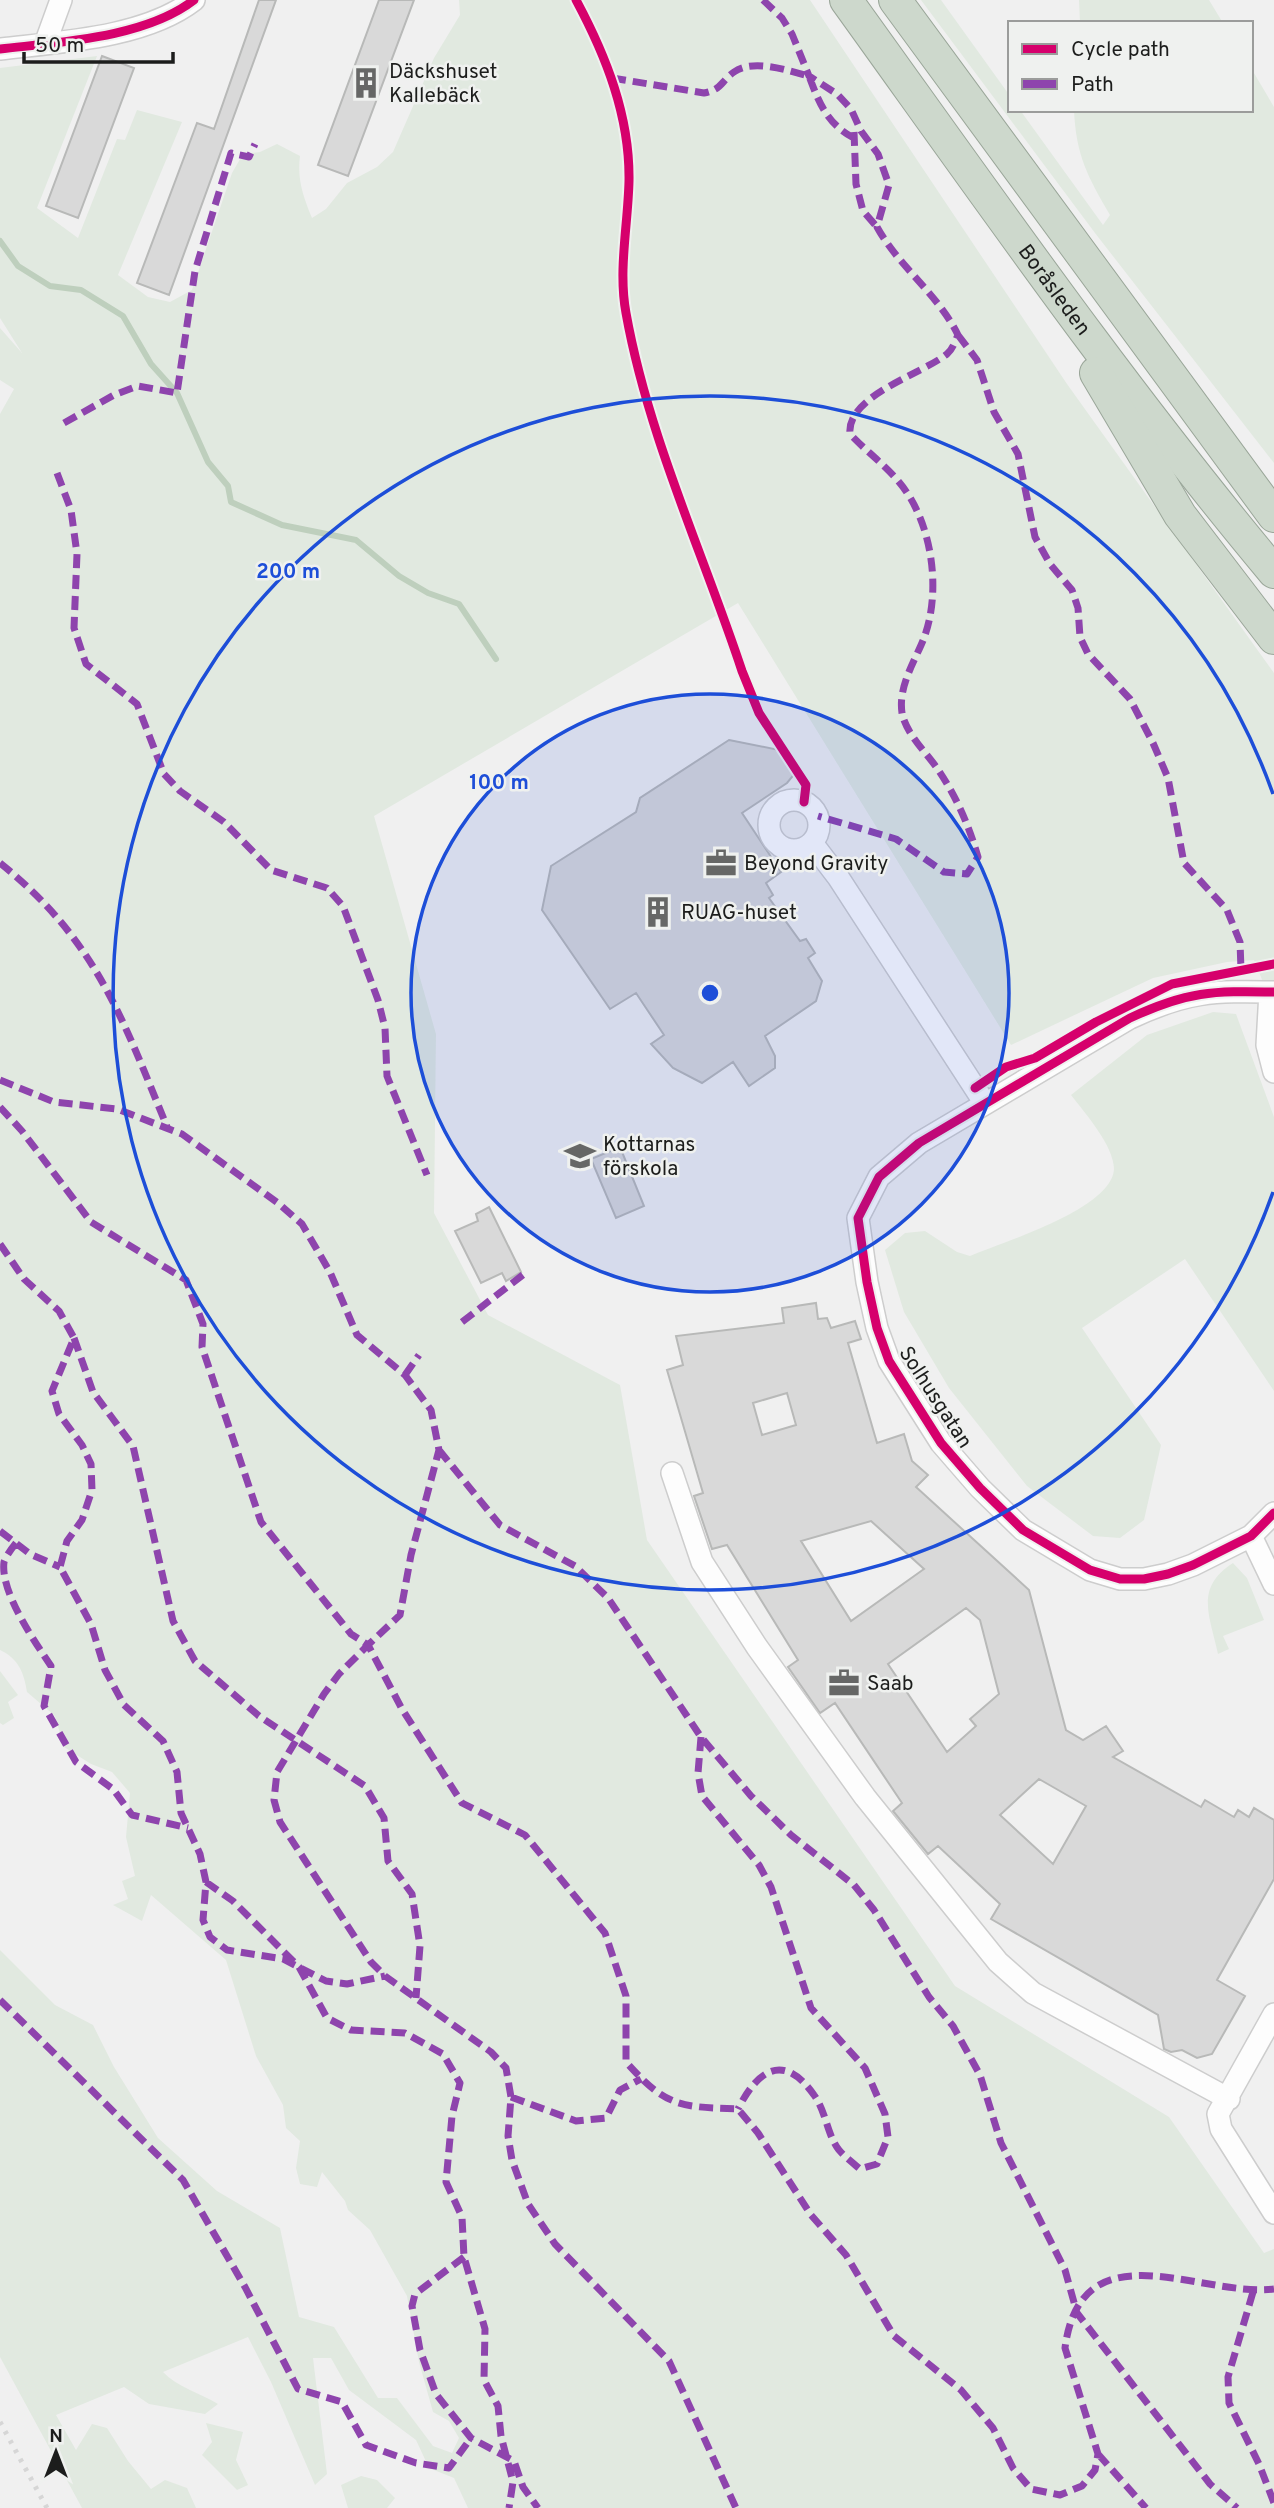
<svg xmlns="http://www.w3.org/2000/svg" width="1274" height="2508" font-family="Overpass,sans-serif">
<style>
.green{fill:#e1e9e0}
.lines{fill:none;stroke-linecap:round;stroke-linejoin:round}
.stream{stroke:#becfbd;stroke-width:6}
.building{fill:#d9d9d9;stroke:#b8b9b8;stroke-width:2;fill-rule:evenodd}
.minor-casing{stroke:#cdcdcd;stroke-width:24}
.highway-casing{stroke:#9aa699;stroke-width:34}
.minor{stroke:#fdfdfd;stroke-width:21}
.highway{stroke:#cdd8cc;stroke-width:32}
.rail{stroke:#d6d6d6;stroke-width:5;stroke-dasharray:3.5 7;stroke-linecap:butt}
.quiet{stroke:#8e44ad;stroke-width:7;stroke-dasharray:14 7;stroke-linecap:butt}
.cycleway-casing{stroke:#eff1ef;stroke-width:13}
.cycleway{stroke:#d6006c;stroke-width:9}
.ring{fill:none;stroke:#1d4ed8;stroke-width:3.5}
.labels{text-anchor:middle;stroke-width:5;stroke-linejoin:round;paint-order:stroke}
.poi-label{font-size:21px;fill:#1c1d1c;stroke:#eff1ef;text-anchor:start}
.street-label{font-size:21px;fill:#1c1d1c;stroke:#eff1ef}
.centre{fill:#1d4ed8;stroke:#eff1ef;stroke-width:3.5}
.ring-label{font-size:21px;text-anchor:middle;font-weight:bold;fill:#1d4ed8;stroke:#eff1ef;stroke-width:5;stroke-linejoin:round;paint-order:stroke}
</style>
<rect width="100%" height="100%" fill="#f0f0f0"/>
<!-- green -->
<path class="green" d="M459,0H810L1067,384L1274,673V1009L1254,960L1227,962L1153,978L1011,1045L738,603L374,816L436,1034L434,1213L488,1315L620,1385L647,1540L955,1986L1169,2117L1264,2253L1274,2249V2508H468L454,2478L429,2468L416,2440L349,2390L331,2358H313L327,2474L315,2485L271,2382L248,2337L163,2372C177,2387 200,2393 218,2404L205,2414L149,2404L124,2387L56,2415L76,2450L92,2424L107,2428L128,2461L151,2489L165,2480L187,2488L196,2508H82L0,2357V1950L55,2005L93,2025L114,2067L158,2138L217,2191L280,2228L299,2317L334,2327L378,2398H397L433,2446L452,2453L459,2438L449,2421L433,2412L419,2362L407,2296L370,2230L348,2210L345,2201L322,2172L317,2187L300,2184L296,2168L300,2141L286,2128L283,2105L256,2056L226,1960L151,1895L142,1921L113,1905L128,1899L122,1881L135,1876L126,1837L130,1793L112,1772L91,1764L64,1747L55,1716L27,1692C24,1673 19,1659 0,1650V414L14,389L0,380V328L22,353L0,318V68L97,56L37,208L78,238L117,139L125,140L137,110L182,122L118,275L148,297L170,302L192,290L232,173L243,154L260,152L277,144L300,156C297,179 303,196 312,218L326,209L347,183L377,167L393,152L434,58L460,15Z
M921,0H941L1010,96V110H1020L1103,225L1110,215C1088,177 1076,156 1074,110H1251V68L1274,107V463L1095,233Z
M1079,0H1209L1223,23H1080Z
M1213,1012L1236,1014L1274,1117V1391L1185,1259L1082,1328L1161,1445L1144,1520L1120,1538L1093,1536L1027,1486L949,1388L904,1312L885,1250L905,1233L925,1231L957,1252L970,1256C1003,1242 1112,1209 1114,1169C1114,1146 1085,1113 1071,1095L1147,1035Z
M1233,1563L1247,1578L1264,1620L1223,1636L1229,1649L1218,1654C1210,1616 1194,1588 1233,1563Z
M0,1671L18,1695L8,1702L14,1718L3,1725L0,1723Z
M206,2423L243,2432L236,2460L248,2485L237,2490L202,2455L212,2442Z
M361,2476L377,2480L395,2498L387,2508H348L341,2485Z"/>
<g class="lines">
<!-- stream -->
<path class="stream" d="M0,241L18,266L50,286L81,290L123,316L151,364L177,393L208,462L228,486L231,502L282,525L356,540L399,576L428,593L459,604L496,659"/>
</g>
<!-- building -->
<path class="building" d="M259,0H276L169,295L137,283L197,123L214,129Z
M379,0H414L348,176L318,165Z
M102,56L134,68L78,218L46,206Z
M729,740L784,751L786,761L796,772L787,783L742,813L781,872L766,883L773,895L769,898L800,941L806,939L815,953L808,958L822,981L816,1001L765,1036L775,1056V1068L749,1086L733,1062L702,1083L673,1068L651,1044L664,1035L636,993L610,1009L542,910L551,866L636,812L640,798Z
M620,1147L644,1206L616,1218L591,1159Z
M489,1207L521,1272L506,1281L502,1273L481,1283L455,1231L478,1221L476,1214Z
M816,1303L818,1319L827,1318L831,1328L855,1321L861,1339L848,1343L877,1443L904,1434L912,1461L928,1475L916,1487L1029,1590L1066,1730L1083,1740L1106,1726L1123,1751L1113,1757L1201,1807L1205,1800L1234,1817L1238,1810L1249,1817L1254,1808L1274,1820V1879L1217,1980L1245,1996L1212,2054L1197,2058L1182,2050L1171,2052L1164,2049L1158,2015L991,1919L1000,1904L938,1846L928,1854L893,1811L902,1803L835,1703L820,1713L788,1667L798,1660L727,1545L712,1549L694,1496L703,1493L667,1370L683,1365L676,1336L784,1323L782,1308ZM787,1393L796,1425L762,1435L753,1403ZM871,1521L924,1569L851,1621L801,1541ZM966,1608L980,1620L999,1694L970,1719L976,1726L947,1752L888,1664ZM1039,1779L1086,1806L1053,1864L1000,1815Z"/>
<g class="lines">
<defs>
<path id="minor" d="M45,44L61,0
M0,49C60,42 145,38 194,0
M769 825a25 25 0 1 1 50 0a25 25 0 1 1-50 0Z
M812,843L838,877L984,1102
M1270,992L1267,1045L1274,1072
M1274,992C1212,991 1188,991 1130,1018L919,1143L879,1177L858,1218L867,1282L877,1328L889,1361L941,1443L980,1488L1023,1530L1090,1570L1120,1579H1144L1168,1574L1193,1565L1251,1536L1274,1513
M672,1473L702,1562L757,1647L865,1797L998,1962L1033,1993L1229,2099
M1251,1536L1274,1584
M1274,2014L1218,2114L1221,2129L1274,2213"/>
<g id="highway">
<path id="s1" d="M846,0C985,193 1121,389 1274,572"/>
<path d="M895,0L1274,516"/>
<path d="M1096,373L1180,515L1274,638"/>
</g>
</defs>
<!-- minor casing -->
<use href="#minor" class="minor-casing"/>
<!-- highway casing -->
<use href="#highway" class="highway-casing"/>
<!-- minor -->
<use href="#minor" class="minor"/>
<!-- highway -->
<use href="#highway" class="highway"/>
<!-- rail -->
<path class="rail" d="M0,2422L47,2508"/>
<!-- quiet -->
<path class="quiet" d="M763,0L782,18L792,34L809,76L837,94L851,109L861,131L878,154L889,185L877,227C899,267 938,294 958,335C955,341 953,349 947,354C922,374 846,396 850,434C866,451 884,464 899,482C932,521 942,590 924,638C915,661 898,686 902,713C906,734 927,753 939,771C957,798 969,826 978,857L967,874L944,872L896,839L818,816
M612,78L704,93C723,89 720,82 734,72C754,58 788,71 809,76C819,103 827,123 852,137
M854,132L856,184L863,211L877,227
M958,335L977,360L994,412L1018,454L1035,537L1050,564L1072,590L1078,608L1080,637L1088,654L1130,699L1153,743L1168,778L1184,863L1227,910L1240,942L1241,970
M64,423L114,395L138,386L177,393L195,271L231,153L249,157L255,144
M57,473L71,510L77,554L74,628L86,664L137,704L164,774L180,791L224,822L271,870L327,888L343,906L378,1000L385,1028L387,1076L427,1175
M0,863C97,941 122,1018 168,1129
M0,1080L54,1102L117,1109L182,1134L278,1203L302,1224L330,1272L357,1335L405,1375L431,1410L439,1450L411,1555L400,1615L368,1645L402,1709L462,1803L525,1835L605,1933L626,1996V2062C666,2107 680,2107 738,2109L758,2133L811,2215L846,2255L894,2336L961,2390L993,2428L1013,2468L1031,2489L1060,2495L1082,2486L1095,2470L1098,2454L1065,2348C1081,2225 1202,2298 1274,2289
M0,1107L22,1131L91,1222L186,1280L203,1324L202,1347L261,1522L351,1634L368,1645L339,1674L324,1694L277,1772L274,1800L280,1822L371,1962L385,1976L491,2052L506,2068L511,2097L508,2136L512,2160L528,2204L555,2244L669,2361L736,2508
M0,1244L24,1279L59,1311L74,1338L52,1391L59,1414L82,1445L91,1464L92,1490L82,1520L67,1541L60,1567L91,1624L105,1670L124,1705L163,1741L177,1772L181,1813L200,1854L206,1882L203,1920L210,1937L227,1950L283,1959L326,1981L347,1984L385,1976
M462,1322L524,1274
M74,1338L93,1392L133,1446L173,1621L195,1661L259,1716L365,1786L384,1818L388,1861L412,1894L420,1946L416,1998
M405,1375L419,1355
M439,1450L500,1525L575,1566L608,1598L701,1737L751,1796L791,1835L854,1885L874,1910L929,1997L953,2026L980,2075L1001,2143L1065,2270L1077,2313L1210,2484L1237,2508
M0,1531L30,1554L60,1567
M16,1543C12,1548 6,1556 4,1562C0,1592 35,1642 51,1666L44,1706L76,1762L113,1789L132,1815L188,1828
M701,1737L698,1773L702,1796L759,1865L771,1887L811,2008L865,2068L885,2114L888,2137L877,2164L860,2169C853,2163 845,2157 839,2150C827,2135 826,2111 814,2095C783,2051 757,2071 738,2109
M206,1882L233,1901L299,1967L327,2018L351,2030L405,2033L443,2054L460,2083L452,2116L446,2182L462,2217L464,2257L485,2329L484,2380L498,2406L501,2436L513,2482L509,2508
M0,2000L183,2180L245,2287L298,2389L342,2402L366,2445L416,2463L449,2468L471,2438
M511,2097L576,2121L606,2118L620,2090L641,2079
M464,2257L415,2294L412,2306L420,2350L436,2394L471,2438L514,2461L523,2487L538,2508
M1253,2292L1228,2377L1229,2403L1259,2464L1274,2503
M1098,2454L1146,2508"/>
<defs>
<path id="cycleway" d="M576,0C606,56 630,116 629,181C628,225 618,270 626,313C648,436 703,553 742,671L759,713L806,785L804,802
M0,49C60,42 145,38 194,0
M1274,992C1212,991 1188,991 1130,1018L919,1143L879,1177L858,1218L867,1282L877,1328L889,1361L941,1443L980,1488L1023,1530L1090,1570L1120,1579H1144L1168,1574L1193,1565L1251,1536L1274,1513
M975,1088L1006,1067L1035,1058L1096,1022L1172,984L1274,964"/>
</defs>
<!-- cycleway casing -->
<use href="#cycleway" class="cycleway-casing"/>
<!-- cycleway -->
<use href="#cycleway" class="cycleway"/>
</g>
<!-- distance rings -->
<circle cx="710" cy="993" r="299" fill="#1d4ed8" fill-opacity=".12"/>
<g class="ring">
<circle cx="710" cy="993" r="299"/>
<path d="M1273 1192A597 597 0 1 1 1273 794"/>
</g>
<!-- icons -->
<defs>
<symbol id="building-bare" viewBox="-9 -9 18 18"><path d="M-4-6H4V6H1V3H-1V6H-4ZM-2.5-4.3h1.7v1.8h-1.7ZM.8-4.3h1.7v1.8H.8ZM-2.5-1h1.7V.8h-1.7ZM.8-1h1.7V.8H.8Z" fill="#666766" stroke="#eff1ef" stroke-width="2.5" paint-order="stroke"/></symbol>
<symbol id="office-bare" viewBox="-9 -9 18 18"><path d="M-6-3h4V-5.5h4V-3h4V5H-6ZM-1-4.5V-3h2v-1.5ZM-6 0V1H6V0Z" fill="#666766" stroke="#eff1ef" stroke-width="2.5" paint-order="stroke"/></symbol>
<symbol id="school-bare" viewBox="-9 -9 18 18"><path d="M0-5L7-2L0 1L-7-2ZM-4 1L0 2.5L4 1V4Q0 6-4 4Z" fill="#666766" stroke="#eff1ef" stroke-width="2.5" paint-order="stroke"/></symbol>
</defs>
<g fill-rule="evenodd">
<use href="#building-bare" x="344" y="61" width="44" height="44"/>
<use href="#office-bare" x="699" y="841" width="44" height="44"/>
<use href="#building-bare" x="636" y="890" width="44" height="44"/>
<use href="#school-bare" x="558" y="1134" width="44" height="44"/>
<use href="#office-bare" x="822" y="1661" width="44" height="44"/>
</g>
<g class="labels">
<!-- poi labels -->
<g class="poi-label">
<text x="389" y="78">Däckshuset<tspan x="389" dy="24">Kallebäck</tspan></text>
<text x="744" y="870">Beyond Gravity</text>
<text x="681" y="919">RUAG-huset</text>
<text x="603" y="1151">Kottarnas<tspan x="603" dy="24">förskola</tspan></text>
<text x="867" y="1690">Saab</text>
</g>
<!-- street labels -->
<g class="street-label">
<text dy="7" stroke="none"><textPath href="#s1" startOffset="357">Boråsleden</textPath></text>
<text transform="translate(936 1397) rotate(57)" y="7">Solhusgatan</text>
</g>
</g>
<circle cx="710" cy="993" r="10" class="centre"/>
<g class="ring-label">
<text x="288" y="578">200 m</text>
<text x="499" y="789">100 m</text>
</g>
<!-- legend -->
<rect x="1008" y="21" width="245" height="91" fill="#eff1ef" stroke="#9b9c9b" stroke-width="2"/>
<rect x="1022" y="44" width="35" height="10" fill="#d6006c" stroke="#9b9c9b" stroke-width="2"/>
<text x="1071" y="56" font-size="21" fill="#1c1d1c">Cycle path</text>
<rect x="1022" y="79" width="35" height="10" fill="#8e44ad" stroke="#9b9c9b" stroke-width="2"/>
<text x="1071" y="91" font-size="21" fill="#1c1d1c">Path</text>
<!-- north arrow -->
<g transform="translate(56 2452)" stroke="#eff1ef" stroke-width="5" paint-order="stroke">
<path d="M0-5L12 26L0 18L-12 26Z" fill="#1c1d1c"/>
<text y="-10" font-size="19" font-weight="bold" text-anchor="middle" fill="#1c1d1c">N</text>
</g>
<!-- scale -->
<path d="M24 52v10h149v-10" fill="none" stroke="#1c1d1c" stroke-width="3.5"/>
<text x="35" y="52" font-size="21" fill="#1c1d1c" stroke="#eff1ef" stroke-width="5" paint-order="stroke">50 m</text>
</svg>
